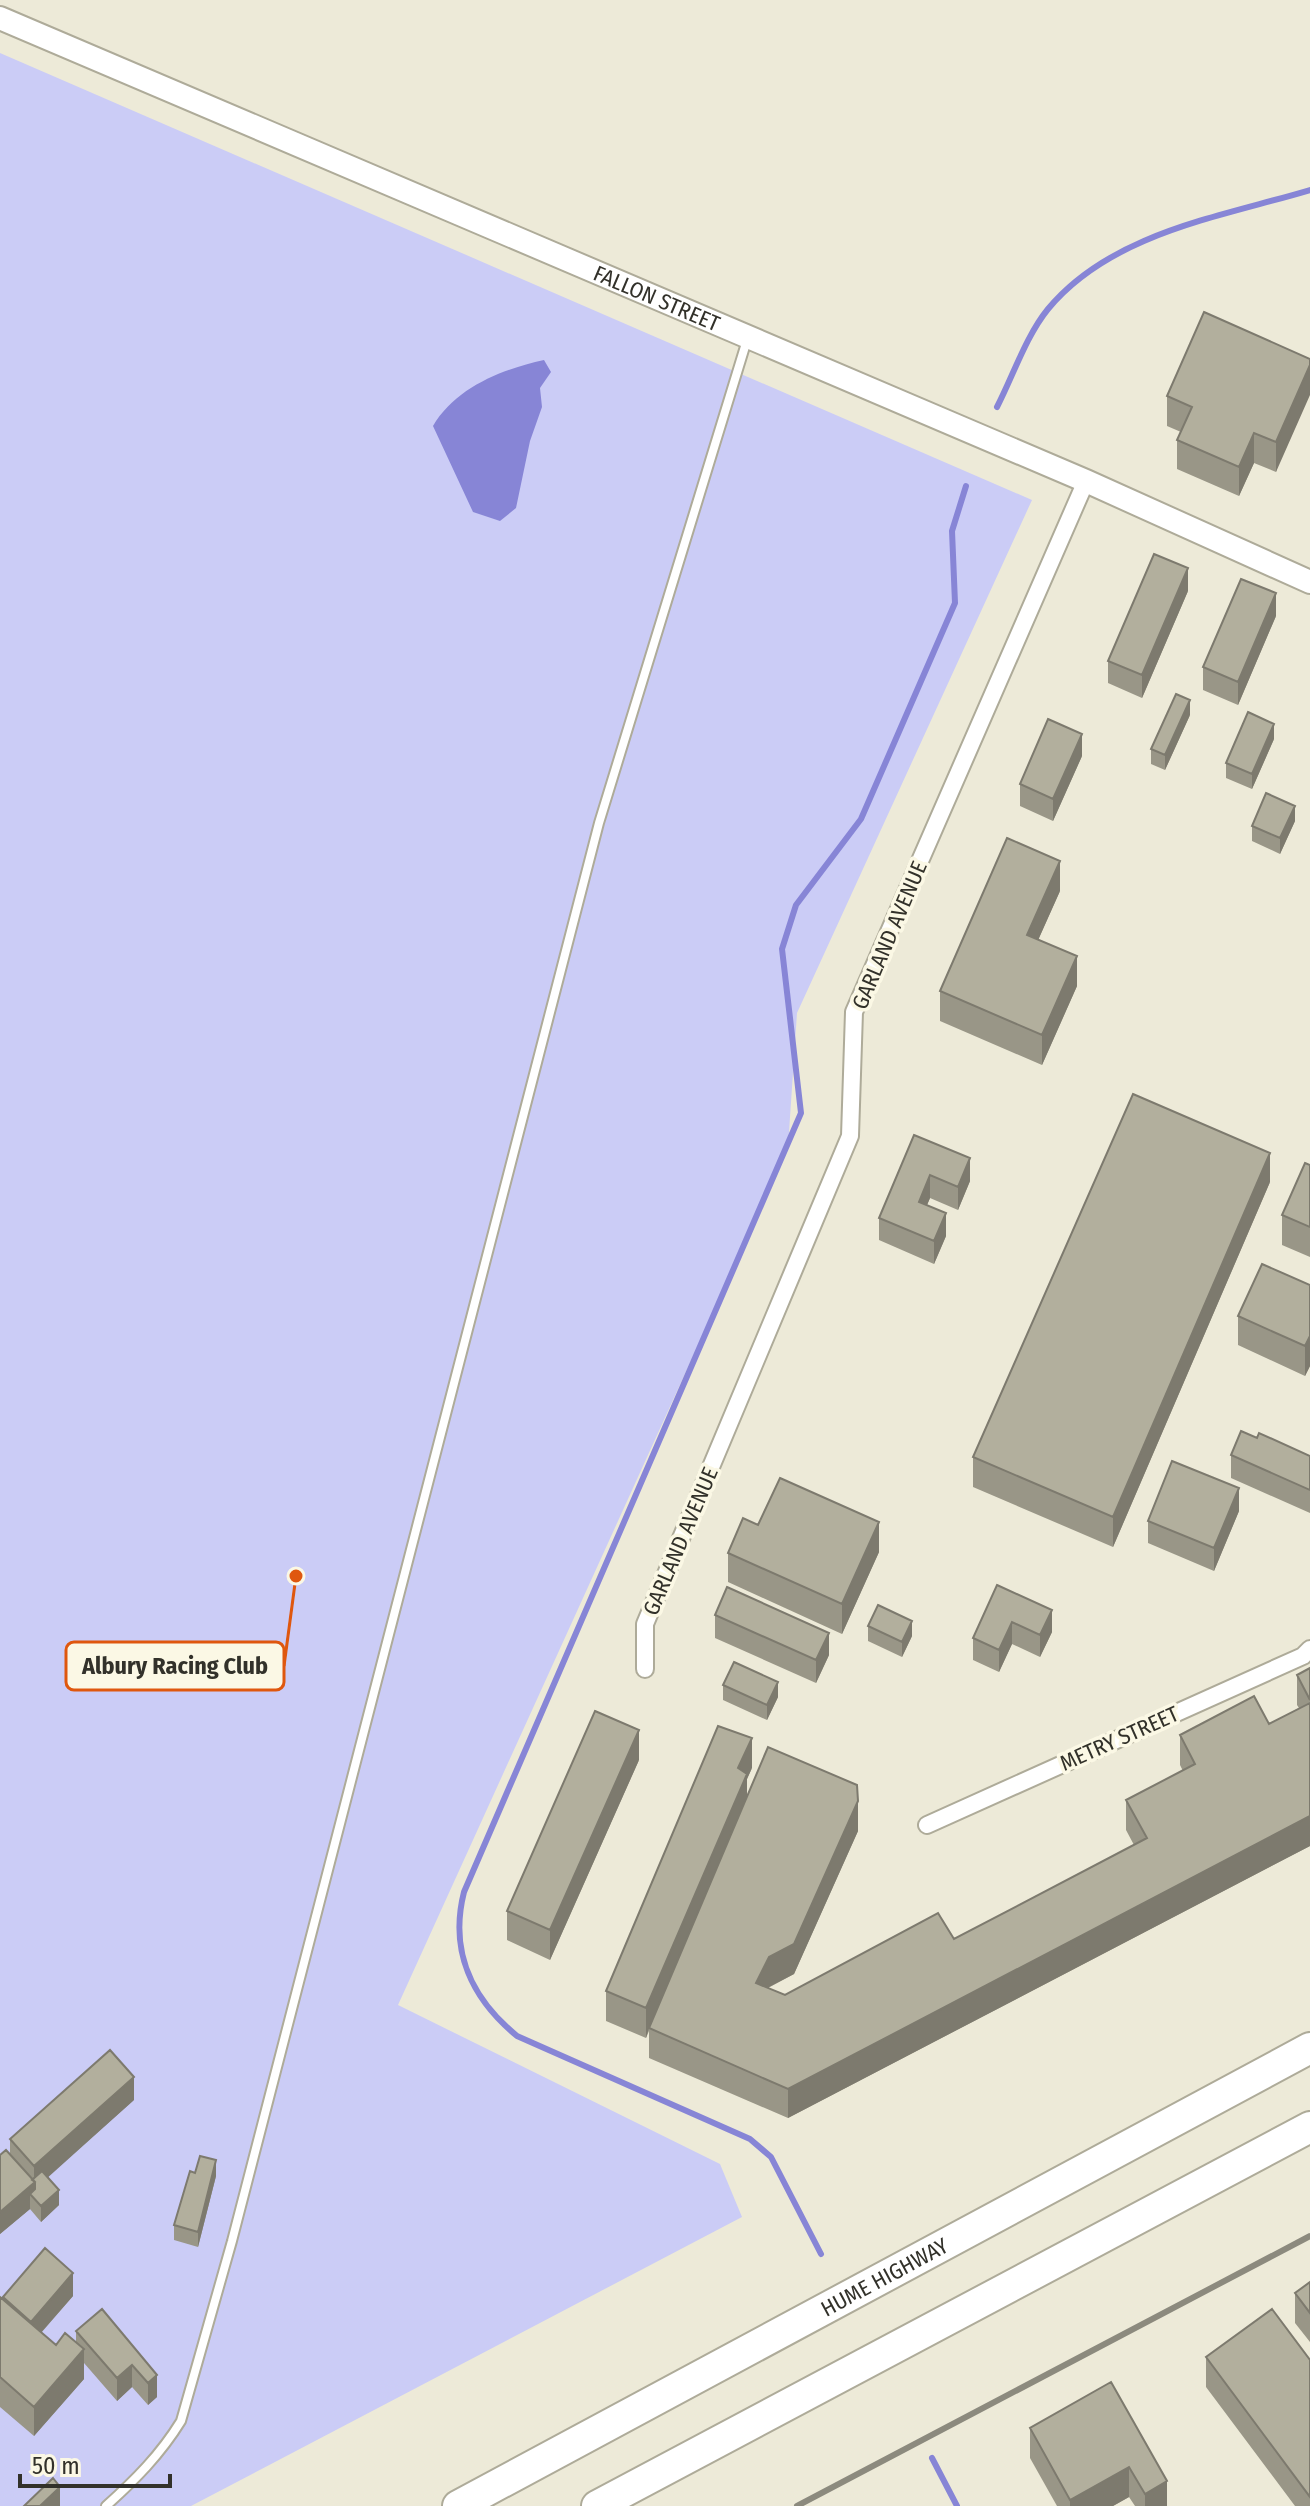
<svg xmlns="http://www.w3.org/2000/svg" width="1310" height="2506" font-family="'Fira Sans Condensed',sans-serif">
<style>
.green{fill:#cbccf6}
.water{fill:#8785d6}
.lines{fill:none;stroke-linecap:round;stroke-linejoin:round}
.stream{stroke:#8785d6;stroke-width:6}
.lane-casing{stroke:#aeab99;stroke-width:12}
.street-casing{stroke:#aeab99;stroke-width:20}
.secondary-casing{stroke:#aeab99;stroke-width:26}
.highway-casing{stroke:#aeab99;stroke-width:34}
.lane{stroke:#fff;stroke-width:8}
.street{stroke:#fff;stroke-width:16}
.secondary{stroke:#fff;stroke-width:22}
.highway{stroke:#fff;stroke-width:30}
.rail{stroke:#8c8a7e;stroke-width:6}
.wall{fill:#999687}
.shaded-wall{fill:#7d7a6e}
.building{fill:#b2af9d;stroke:#7d7a6e;stroke-width:2}
.labels{text-anchor:middle;stroke-width:7;stroke-linejoin:round;paint-order:stroke}
.street-label{font-size:22px;fill:#32312a;stroke:#fbf8e5}
.leader{fill:none;stroke:#df570e;stroke-width:3}
.callout-dot{fill:#df570e;stroke:#fbf8e5;stroke-width:3}
.callout{fill:#fbf8e5;stroke:#df570e;stroke-width:3}
.callout-label{font-size:24px;text-anchor:middle;font-weight:bold;fill:#32312a}
</style>
<rect width="100%" height="100%" fill="#edead8"/>
<!-- green -->
<path class="green" d="M0,53L1032,500L797,1013L788,1147L398,2005L720,2164L742,2217L191,2506H0Z"/>
<!-- water -->
<path class="water" d="M544,360L551,372L540,388L542,407L530,441L516,508L500,521L473,512L433,426C456,387 503,369 544,360Z"/>
<g class="lines">
<!-- stream -->
<path class="stream" d="M997,407C1013,376 1026,336 1048,309C1111,233 1220,217 1310,190
M821,2254L771,2157L750,2139L517,2036C472,1999 449,1951 464,1892L801,1113L782,949L796,905L861,819L955,603L952,531L966,486
M932,2458L957,2506"/>
<defs>
<path id="lane" d="M106,2506C135,2480 160,2455 181,2421L232,2241L599,823L747,340"/>
<path id="street" d="M645,1669V1624L850,1136L854,1012L1086,481
M927,1825L1303,1656L1310,1649"/>
<g id="secondary">
<path id="s1" d="M0,18L1086,481L1310,582"/>
</g>
<g id="highway">
<path id="s2" d="M458,2506L1310,2048"/>
<path d="M597,2506L1310,2127"/>
</g>
</defs>
<!-- lane casing -->
<use href="#lane" class="lane-casing"/>
<!-- street casing -->
<use href="#street" class="street-casing"/>
<!-- secondary casing -->
<use href="#secondary" class="secondary-casing"/>
<!-- highway casing -->
<use href="#highway" class="highway-casing"/>
<!-- lane -->
<use href="#lane" class="lane"/>
<!-- street -->
<use href="#street" class="street"/>
<!-- secondary -->
<use href="#secondary" class="secondary"/>
<!-- highway -->
<use href="#highway" class="highway"/>
<!-- rail -->
<path class="rail" d="M797,2506L1310,2236"/>
</g>
<!-- wall -->
<path class="wall" d="M1310,359L1276,472L1254,463L1239,496L1177,469V440L1181,432L1167,426V396Z
M1188,591L1142,698L1108,683V661Z
M1276,616L1238,705L1203,690V667Z
M1190,715L1165,770L1151,764V749Z
M1274,739L1252,789L1226,778V763Z
M1082,756L1053,821L1020,806V784Z
M1295,821L1280,854L1252,841V826Z
M1060,891L1038,940L1077,986L1042,1065L940,1021V991Z
M914,1135L970,1181L958,1210L930,1198L927,1205L946,1236L934,1264L879,1240V1218Z
M1310,1165V1257L1282,1245V1215Z
M1270,1182L1113,1547L973,1487V1457Z
M1310,1285V1366L1305,1376L1238,1345V1316Z
M1257,1438L1310,1456V1513L1231,1478V1455Z
M1239,1511L1214,1571L1148,1543V1521Z
M758,1525L879,1552L842,1634L728,1582V1553Z
M997,1585L1052,1632L1040,1657L1012,1644L999,1672L973,1660V1638Z
M715,1615L829,1655L816,1683L715,1638Z
M868,1626L912,1636L902,1657L868,1641Z
M1310,1668V1846L788,2118L649,2058V2031L646,2038L606,2021V1991L752,1768L747,1779V1798L858,1831L794,1974L768,1988L785,1995L954,1939L1134,1845L1126,1830V1800L1183,1771L1180,1765V1735L1269,1724L1299,1708L1297,1705V1675Z
M723,1685L778,1697L767,1720L723,1700Z
M639,1760L550,1960L507,1940V1911Z
M134,2100L47,2177L59,2205L41,2222L30,2209L0,2234L10,2154V2139Z
M195,2173L216,2176L198,2247L174,2240V2225Z
M1310,2282V2342L1295,2323V2293Z
M73,2296L41,2333L56,2345L76,2342V2331L102,2309L157,2397L148,2405L132,2387L117,2401L84,2363V2379L34,2436L0,2407V2297L3,2299V2297Z
M1206,2357L1310,2360V2506H1295L1206,2387Z
M1111,2382L1167,2506H1135L1129,2497L1113,2506H1057L1030,2458V2428Z"/>
<!-- shaded-wall -->
<path class="shaded-wall" d="M1310,365V395L1276,472V442Z
M1254,433V463L1239,496V467Z
M1188,568V591L1142,698V675Z
M1276,593V616L1238,705V682Z
M1190,700V715L1165,770V755Z
M1274,724V739L1252,789V774Z
M1082,734V756L1053,821V799Z
M1295,806V821L1280,854V838Z
M1060,861V891L1027,965V935Z
M1077,956V986L1042,1065V1035Z
M1270,1153V1182L1113,1547V1517Z
M970,1158V1181L958,1210V1187Z
M930,1175V1198L919,1224V1202Z
M946,1213V1236L934,1264V1241Z
M1310,1336V1366L1305,1376V1346Z
M1239,1488V1511L1214,1571V1548Z
M879,1522V1552L842,1634V1604Z
M1052,1610V1632L1040,1657V1635Z
M912,1621V1636L902,1657V1642Z
M1012,1622V1644L999,1672V1650Z
M829,1633V1655L816,1683V1660Z
M778,1682V1697L767,1720V1705Z
M639,1730V1760L550,1960V1930Z
M752,1738V1768L747,1779V1804L649,2028L646,2038V2008L738,1768Z
M858,1801V1831L794,1974L769,1987L756,2013V1983L769,1957Z
M1310,1816V1846L788,2118V2089Z
M134,2077V2100L35,2189L30,2194V2209L0,2234V2212L34,2183V2166Z
M216,2160V2176L198,2247V2232Z
M59,2190V2205L41,2222V2206Z
M73,2273V2296L31,2344V2322Z
M84,2349V2379L34,2436V2407Z
M132,2365V2387L117,2401V2378Z
M157,2375V2397L148,2405V2383Z
M1129,2467V2497L1113,2506H1070V2500Z
M1167,2481V2506H1145V2494Z
M60,2487V2506H40Z"/>
<!-- building -->
<path class="building" d="M1204,312L1310,359V365L1276,442L1254,433L1239,467L1177,440L1192,407L1167,396Z
M1154,554L1188,568L1142,675L1108,661Z
M1241,579L1276,593L1238,682L1203,667Z
M1176,694L1190,700L1165,755L1151,749Z
M1248,712L1274,724L1252,774L1226,763Z
M1048,719L1082,734L1053,799L1020,784Z
M1266,793L1295,806L1280,838L1252,826Z
M1007,838L1060,861L1027,935L1077,956L1042,1035L940,991Z
M1133,1094L1270,1153L1113,1517L973,1457Z
M914,1135L970,1158L958,1187L930,1175L919,1202L946,1213L934,1241L879,1218Z
M1305,1163L1310,1165V1227L1282,1215Z
M1262,1264L1310,1285V1336L1305,1346L1238,1316Z
M1241,1431L1257,1438L1259,1433L1310,1456V1490L1231,1455Z
M1172,1461L1239,1488L1214,1548L1148,1521Z
M780,1478L879,1522L842,1604L728,1553L743,1518L758,1525Z
M997,1585L1052,1610L1040,1635L1012,1622L999,1650L973,1638Z
M727,1587L829,1633L816,1660L715,1615Z
M878,1605L912,1621L902,1642L868,1626Z
M734,1662L778,1682L767,1705L723,1685Z
M1310,1668V1700L1297,1675Z
M1254,1696L1269,1724L1310,1703V1816L788,2089L649,2028L768,1747L857,1785L858,1801L794,1944L769,1957L756,1983L785,1995L938,1913L954,1939L1147,1838L1126,1800L1195,1764L1180,1735Z
M595,1711L639,1730L550,1930L507,1911Z
M718,1726L752,1738L738,1768L747,1774L646,2008L606,1991Z
M110,2050L134,2077L34,2166L10,2139Z
M6,2150L35,2182L0,2212V2155Z
M200,2156L216,2160L198,2232L174,2225L190,2171L195,2173Z
M42,2171L59,2190L41,2206L30,2194L35,2189V2182L32,2180Z
M45,2248L73,2273L31,2322L3,2297Z
M1310,2282V2313L1295,2293Z
M0,2297L56,2345L65,2333L84,2349L34,2407L0,2377Z
M102,2309L157,2375L148,2383L132,2365L117,2378L76,2331Z
M1272,2309L1310,2360V2497L1206,2357Z
M1111,2382L1167,2481L1145,2494L1129,2467L1070,2500L1030,2428Z
M53,2478L60,2487L40,2506H24Z"/>
<g class="labels">
<!-- street labels -->
<g class="street-label">
<text dy="8" stroke="none"><textPath href="#s1" startOffset="714">FALLON STREET</textPath></text>
<text transform="translate(889 935) rotate(-67)" y="8">GARLAND AVENUE</text>
<text transform="translate(680 1541) rotate(-67)" y="8">GARLAND AVENUE</text>
<text transform="translate(1119 1738) rotate(-24)" y="8">METRY STREET</text>
<text dy="8" stroke="none"><textPath href="#s2" startOffset="484">HUME HIGHWAY</textPath></text>
</g>
</g>
<!-- callouts -->
<path class="leader" d="M296 1576L284 1666"/>
<circle class="callout-dot" cx="296" cy="1576" r="8"/>
<rect class="callout" x="66" y="1642" width="218" height="48" rx="8"/>
<g class="callout-label">
<text x="175" y="1674">Albury Racing Club</text>
</g>
<!-- scale -->
<path d="M20 2474v12h150v-12" fill="none" stroke="#32312a" stroke-width="4"/>
<text x="32" y="2474" font-size="24" fill="#32312a" stroke="#fbf8e5" stroke-width="6" paint-order="stroke">50 m</text>
</svg>
